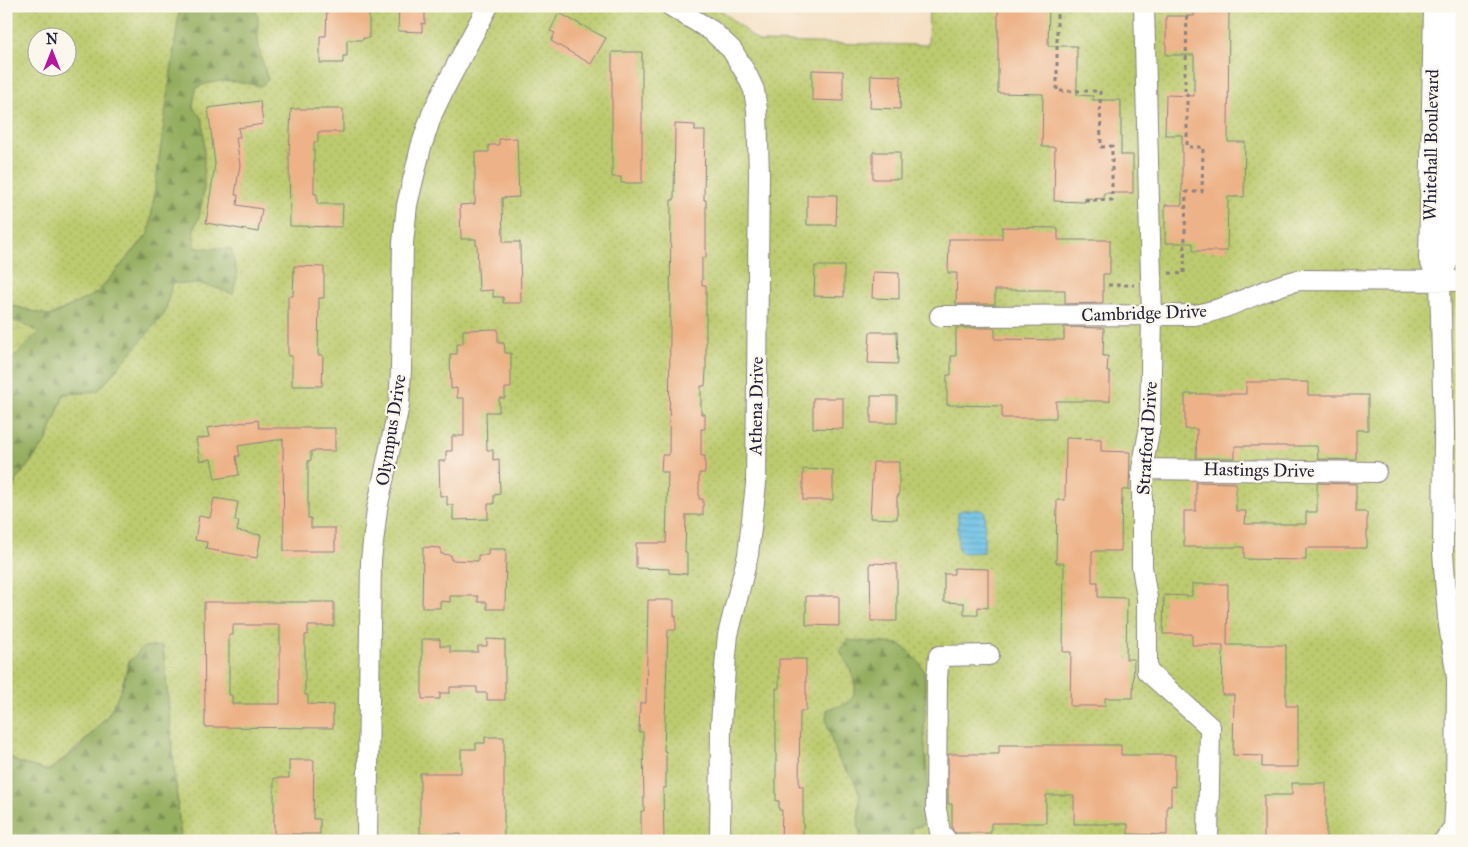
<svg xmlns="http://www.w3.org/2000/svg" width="1468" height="847" font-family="'IM FELL Great Primer',serif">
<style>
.grass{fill:url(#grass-dots);stroke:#6f7654;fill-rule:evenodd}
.forest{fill:url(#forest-firs);stroke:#5c684e}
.wetland{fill:url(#wetland-marsh);stroke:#6f7654}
.water{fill:url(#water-rules);stroke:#447090}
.building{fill:#edb287;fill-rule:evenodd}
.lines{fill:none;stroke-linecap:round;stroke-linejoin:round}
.minor-casing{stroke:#8c8180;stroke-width:22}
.path{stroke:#8c8180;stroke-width:3;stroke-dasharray:4 4;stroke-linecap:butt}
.minor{stroke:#fff;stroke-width:20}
.labels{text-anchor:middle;stroke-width:4.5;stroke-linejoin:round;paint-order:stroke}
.street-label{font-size:18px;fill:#22223b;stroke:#fbf7ec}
</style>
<defs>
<pattern id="grass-dots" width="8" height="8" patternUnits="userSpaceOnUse" patternTransform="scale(1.25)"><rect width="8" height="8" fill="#bccb6e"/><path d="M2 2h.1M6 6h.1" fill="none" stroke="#a1ae60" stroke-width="1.8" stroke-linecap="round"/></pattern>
<pattern id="forest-firs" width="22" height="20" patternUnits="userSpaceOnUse" patternTransform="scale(1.25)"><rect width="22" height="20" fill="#95af61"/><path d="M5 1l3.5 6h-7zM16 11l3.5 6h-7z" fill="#798e51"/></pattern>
<pattern id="wetland-marsh" width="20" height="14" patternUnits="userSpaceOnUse" patternTransform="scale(1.25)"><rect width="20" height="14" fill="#bccb6e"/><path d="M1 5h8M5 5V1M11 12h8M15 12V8" fill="none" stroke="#a1ae60"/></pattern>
<pattern id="water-rules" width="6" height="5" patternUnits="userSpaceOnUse" patternTransform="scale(1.25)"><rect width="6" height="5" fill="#67bfe4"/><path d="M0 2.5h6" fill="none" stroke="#549bba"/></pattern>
</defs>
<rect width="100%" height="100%" fill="#fbf7ec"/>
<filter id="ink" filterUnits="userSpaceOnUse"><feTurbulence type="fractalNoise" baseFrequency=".02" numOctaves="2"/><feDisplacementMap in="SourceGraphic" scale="10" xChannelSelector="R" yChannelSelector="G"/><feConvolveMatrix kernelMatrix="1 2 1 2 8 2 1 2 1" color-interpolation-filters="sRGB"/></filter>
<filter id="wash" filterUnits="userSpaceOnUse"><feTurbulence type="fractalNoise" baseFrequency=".0096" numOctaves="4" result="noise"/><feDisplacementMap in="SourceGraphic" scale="20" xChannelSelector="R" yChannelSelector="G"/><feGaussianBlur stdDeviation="1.12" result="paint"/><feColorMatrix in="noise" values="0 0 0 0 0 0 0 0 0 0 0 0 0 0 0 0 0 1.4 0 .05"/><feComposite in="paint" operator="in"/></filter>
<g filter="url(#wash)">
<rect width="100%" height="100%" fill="#f5e0c5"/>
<!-- grass -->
<path class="grass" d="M6,6H716L759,42L928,45L929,6H1462V841H181L163,646L129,661C124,679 119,700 108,715C92,737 70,754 48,771L17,762L6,753V508L16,480L46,442L64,394L85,393L149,233L97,293L50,316L6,304ZM38,38H68V68H38Z"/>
<!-- forest -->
<path class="forest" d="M180,6H254L258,17V39L260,53L268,80L261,86C238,82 218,77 196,88L193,107L203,120L204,138V189L199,217L194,229L195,248L231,249L237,275L233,294L207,285L172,283L165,313L98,391L64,394L46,442L16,480L6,508V304L50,316L97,293L149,233Z
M847,640L899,644L907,650L919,662L924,671L926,692L924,732L929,801L925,817L924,825L912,828L913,837L916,841H861L858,822L860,795L854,780L841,764L833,744L826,720L827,710C834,707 843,706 849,701C864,689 847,663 840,651Z
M163,646L181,841H6V753L17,762L49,771L79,748L109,714L123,685L129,661L144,647Z"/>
<!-- wetland -->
<path class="wetland" d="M6,317L39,332L6,365Z"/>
<!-- water -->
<path class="water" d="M963,510H980L985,512L984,552L962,553L958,549V512Z"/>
<g id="blocks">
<!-- building -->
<path class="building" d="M327,6H369V38H363V40H347V56H343V63H320V36H326Z
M399,6H425V24L422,23V32L398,31Z
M998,6H1049L1048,46H1077V95L1093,96V100H1121V155H1133V193H1104V199L1085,198V202L1054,201L1055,147H1042L1043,94L998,93Z
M1194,6H1229L1228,142H1245L1244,197H1228L1227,251H1193V243H1165V205H1182V135H1165L1166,95L1194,96V55H1166V16H1194Z
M559,13L606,38L591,64L551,41L555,33L550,31Z
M612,52H642V183H621V177H612Z
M812,70L843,71V101L812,100Z
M871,75L901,76L900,109L870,108Z
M260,101L263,124L238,128L240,137H236L240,165L235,195H238L237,205L262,209L258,232L206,223L215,164L208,108Z
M291,109H343V132H318V142H314V194H317V204H343L342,227L290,226L289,155Z
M675,124L695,125V131H705L704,200H706V258H702V285H706V371L705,386H701V414H705V429H701V456H705V473H699V499H703V515H686L685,552H687V574L669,573V569L636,568V543H666L668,472H661L662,455H669L671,200H674Z
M517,138L519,197L502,198L503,242H520L521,303H503V297H493V290L479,291L477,245H476V239H461L460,205L475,204V152H489V145H499V139Z
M873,152H900V179H873Z
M807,195H837L836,225H807Z
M1002,227L1058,228V240H1110V274H1103V303L1065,304V290H995V304H956L957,273H948L949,239H1002Z
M294,266L324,267V298H319L318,355H323L322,386H292V356H288V296H293Z
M815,266H844V297L814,296Z
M873,272L899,273V299L872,298Z
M1064,327L1104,328L1103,356H1108L1107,372H1110V401H1056V418H1002V406L947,405V375H951V356H956V328H995V339L1064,340Z
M498,329V343H504L505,353H511V388H505V398H499V412H486L487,450H493V460L499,459L500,494L494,495V504H488V519L453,520V505H447V496H440L439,461H446V451H452V436H464V398H457V388L451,389L450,354H457V344H463V330Z
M870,332H897L898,364L868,363Z
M1246,382H1308V395H1368V430H1356V460L1318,459L1317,446H1235V458H1196L1197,429H1185V394H1246Z
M871,396H897V423H871Z
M813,398H843V429L813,428Z
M258,420L259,428H335V451H311V460L308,461V518H311V528H335V551H284L283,439L238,446L240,456H236L239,475L215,479L211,459L200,461L196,439L209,437L207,428Z
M1066,438L1101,439V451L1130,452L1129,490H1122L1121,551H1092V582H1098V597L1127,598L1126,659H1134L1133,698H1105V706H1070L1071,652H1063L1064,563H1056L1057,500H1065Z
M873,462H899V496H897V519L870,518Z
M803,469L833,470V500H803Z
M1196,482L1236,483V511H1246L1245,524H1306V512H1317V483L1356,484V512H1367V548H1306V560L1244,559V547H1184V511H1196Z
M214,498L238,502L235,521H239L237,531L261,535L257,558L206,549L207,542L195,540L199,516L210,518Z
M423,547L441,548V554L451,555V560L478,561V555H488V549H506L505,609H487V602H478V596H450V602L440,601V608H422Z
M870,563L897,564V621H871Z
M954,568L988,569V608L978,607V615H964V603L944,602V574H954Z
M1192,584H1228L1227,645H1286V706H1298V767H1262V756L1233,755L1234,695H1222L1223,646L1192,645V634H1163L1164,595L1192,596Z
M806,596H839V626L806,625Z
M648,600H674V616H676V630H668L664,751H666V788H663L664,841H641V811H644L643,732H639L640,703H646Z
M204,602H334V626H308V635H305V695H308V704L333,705V728L205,727ZM233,625H280V704H232V695H229V635H233Z
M422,639H440V646H450V652H478V646H487V639L505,640V700H487V693H477V687H450V693H440V699H422Z
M779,659H806V711H800L799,786H803V841H781L782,810H779V801H776V688H779Z
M485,737H504V841H461V834H420V773H461V749H476V743H485Z
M999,745H1121V755H1175V787L1171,786V806H1167V835L1128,834V824H1074V795H1046V823H991V833H955L952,829V804H948V754H999Z
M289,760H314L313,819H320V834H274V778H289Z
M1292,783H1326V841H1264V795H1292Z"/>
</g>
</g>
<g filter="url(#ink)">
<use href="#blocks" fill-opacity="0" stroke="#8c8180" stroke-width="1"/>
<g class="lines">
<defs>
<path id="minor" d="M671,6L712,31L732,50L747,75L754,90L757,110L759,174L756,484L748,555L728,635L726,655L721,724L720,841
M1144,6L1152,316L1150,426L1142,469V567L1147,598V671L1210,727L1208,841
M1434,6L1429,259L1440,281
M940,316L1195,315C1232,309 1263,288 1299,280L1462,281
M1142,469L1376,472
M367,841L371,560L377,509L399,405L401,370L403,243L407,205L421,147L432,114L444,89L488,6
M947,841L940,832L936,809L937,678L939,656L989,655
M1444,841L1454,827L1456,796L1457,678L1448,618L1443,553L1444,432L1440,281L1449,258L1451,6"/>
</defs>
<!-- minor casing -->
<use href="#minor" class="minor-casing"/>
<!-- path -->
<path class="path" d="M1057,6V91H1100L1101,147L1112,146V200H1085
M1169,273L1184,274L1186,192H1202L1203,147H1187V94H1185V70H1186L1187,6
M1108,285H1134"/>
<!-- minor -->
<use href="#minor" class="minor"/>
</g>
</g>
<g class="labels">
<!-- street labels -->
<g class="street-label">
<text transform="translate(1431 145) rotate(-89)" y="6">Whitehall Boulevard</text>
<text transform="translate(1144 313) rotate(-2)" y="6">Cambridge Drive</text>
<text transform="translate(756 406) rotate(-89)" y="6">Athena Drive</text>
<text transform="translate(391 430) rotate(-81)" y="6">Olympus Drive</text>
<text transform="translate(1147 438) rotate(-86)" y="6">Stratford Drive</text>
<text transform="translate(1259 470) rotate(1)" y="6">Hastings Drive</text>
</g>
</g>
<!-- margin -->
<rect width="1468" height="847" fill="none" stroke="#fbf7ec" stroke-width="25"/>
<!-- north arrow -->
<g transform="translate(52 52)"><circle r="24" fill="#fbf7ec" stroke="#a4a2a5"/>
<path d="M0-4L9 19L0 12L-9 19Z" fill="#b5179e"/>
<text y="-8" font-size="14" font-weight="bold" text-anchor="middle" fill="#22223b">N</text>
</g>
</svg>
